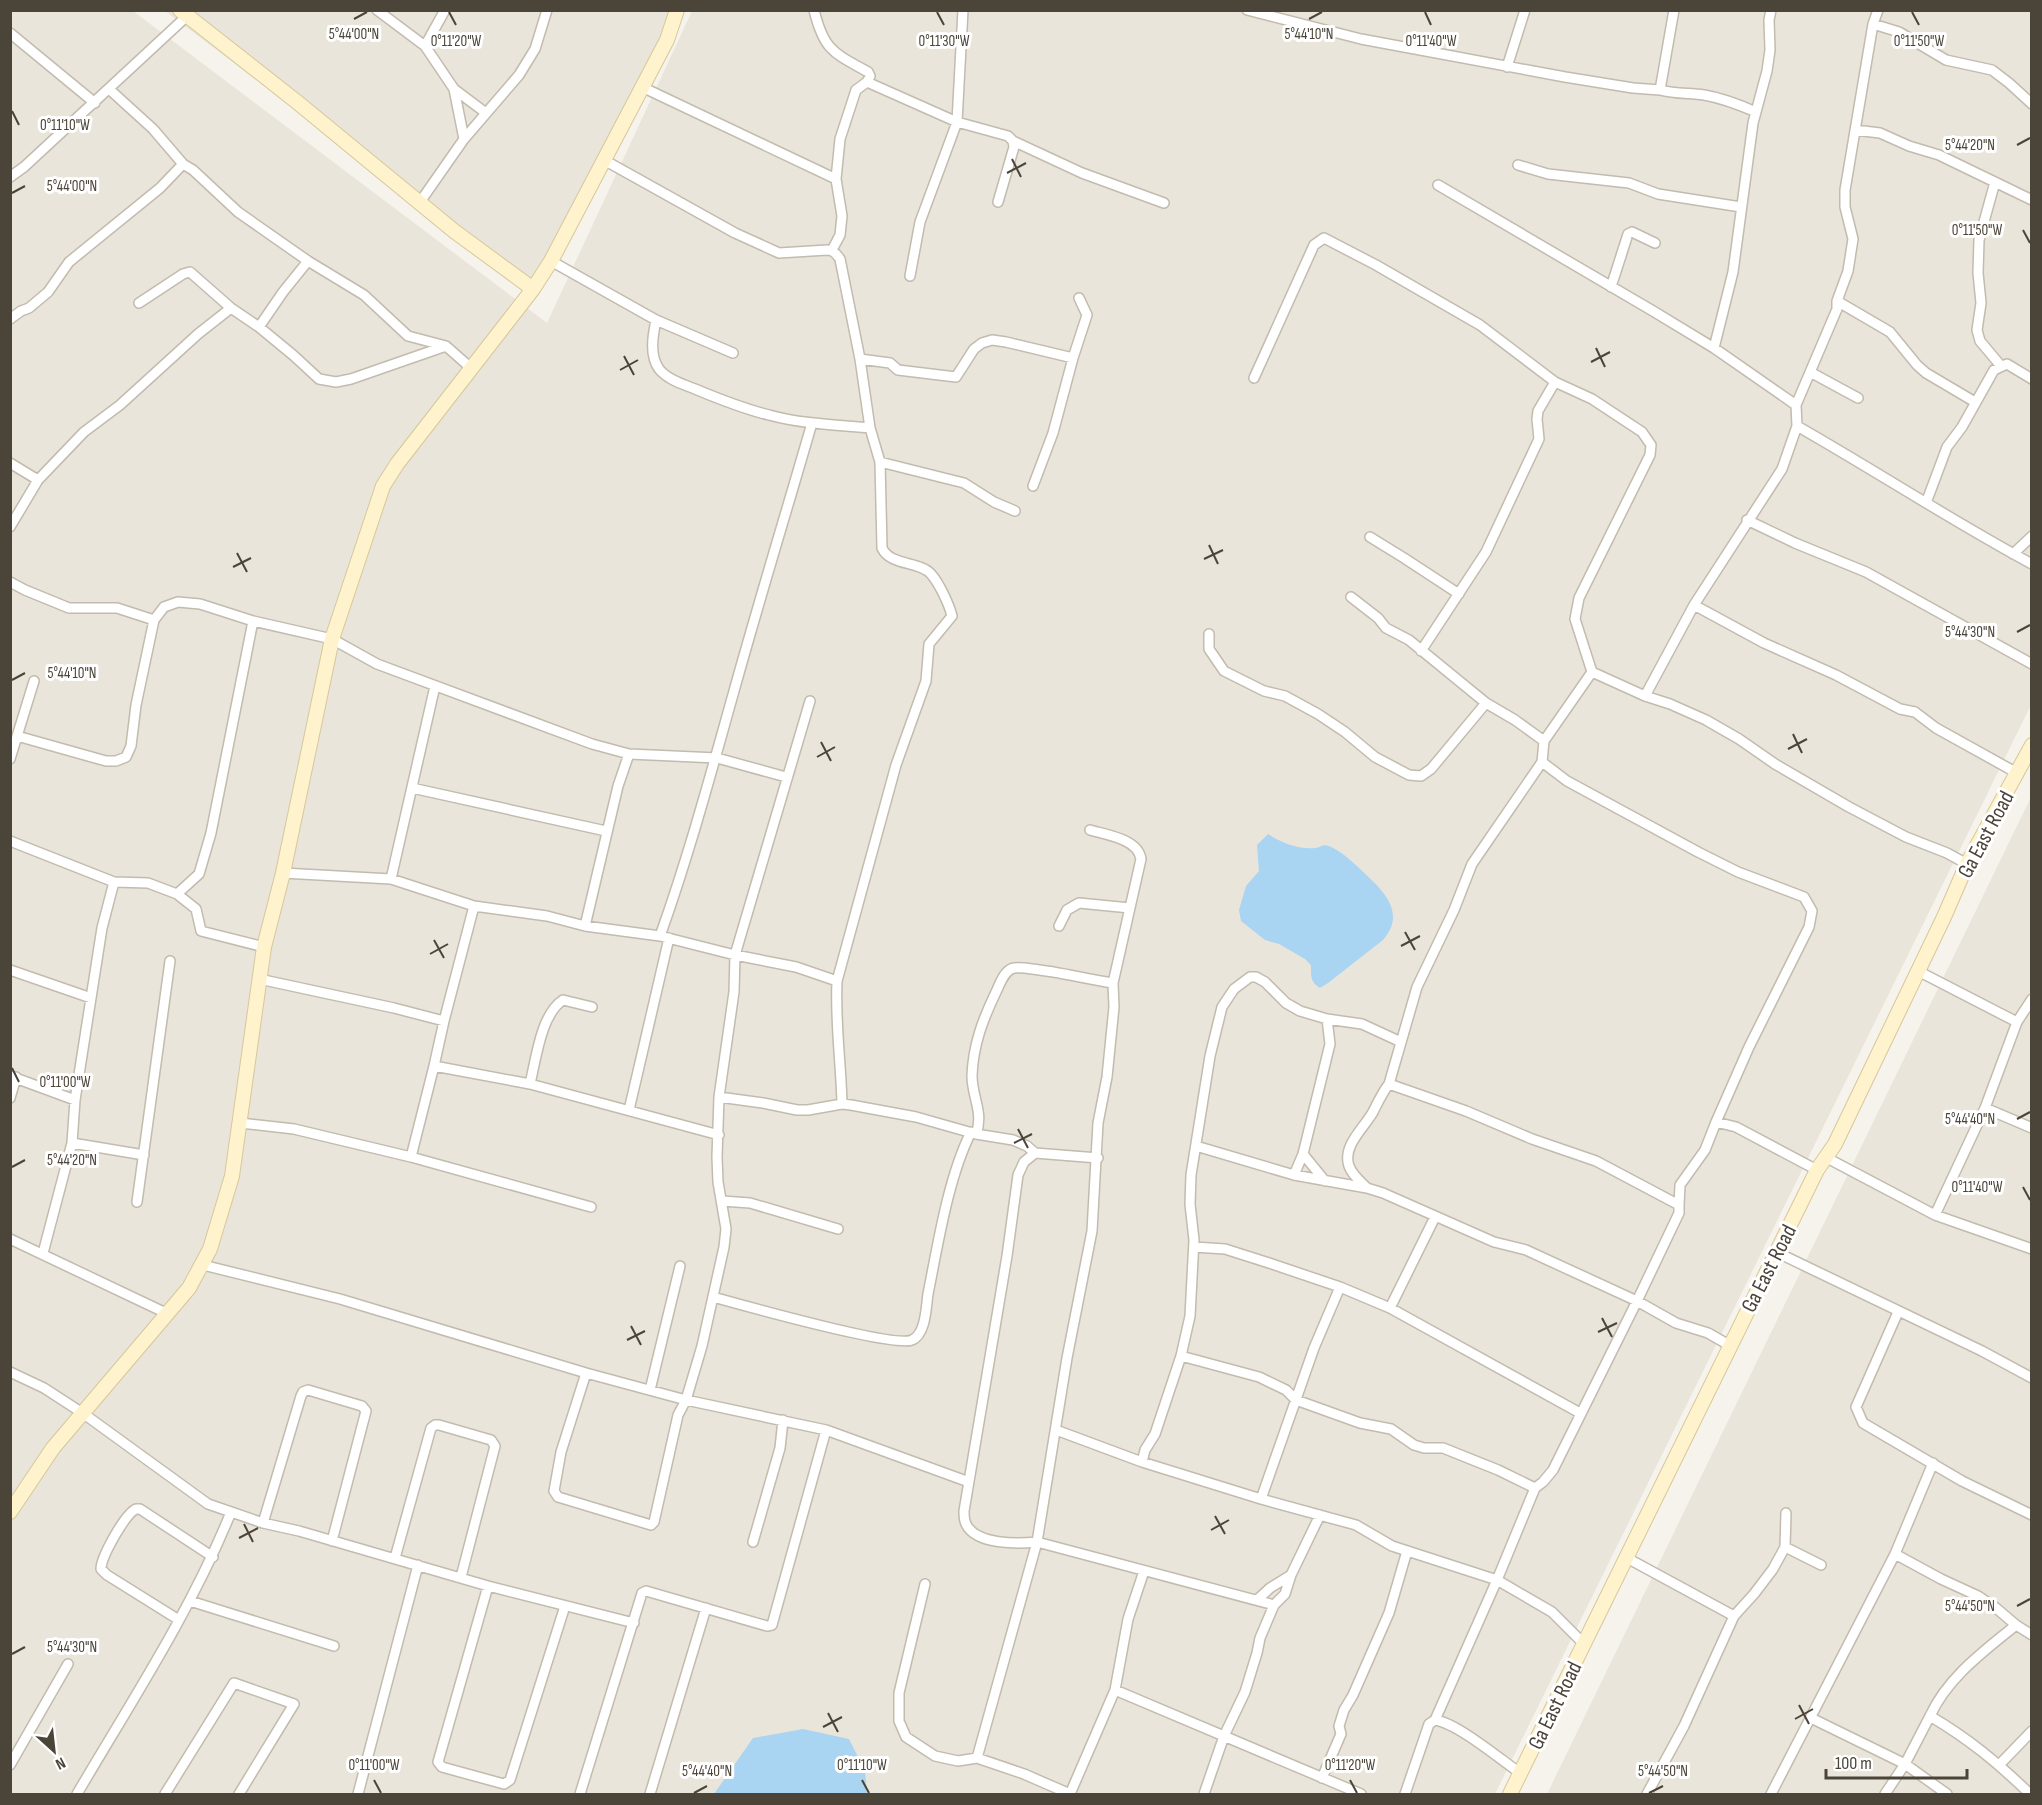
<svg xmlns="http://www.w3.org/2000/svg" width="2042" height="1805" font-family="'Sofia Sans Condensed',sans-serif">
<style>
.residential{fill:#eae5da}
.water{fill:#a9d4f2}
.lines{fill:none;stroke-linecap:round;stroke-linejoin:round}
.street-casing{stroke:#c2bbae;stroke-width:12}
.secondary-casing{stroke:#d6c79b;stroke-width:16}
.street{stroke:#fff;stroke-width:9}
.secondary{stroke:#fff3cd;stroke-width:14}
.ticks{fill:none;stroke:#4b4439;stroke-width:2}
.labels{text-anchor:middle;stroke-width:6;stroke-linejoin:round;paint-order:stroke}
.street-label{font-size:22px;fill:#4b4439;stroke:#fff}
.ticks-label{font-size:15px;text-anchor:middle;fill:#4b4439;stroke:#fff;stroke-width:6;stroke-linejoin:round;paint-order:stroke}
</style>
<rect width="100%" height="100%" fill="#f6f3ec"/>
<!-- residential -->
<path class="residential" d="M11,11H133L547,323L692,11H2031V705L1495,1794H11Z
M165,11H678L642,104L533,289Z
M2031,797V1794H1547Z"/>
<!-- water -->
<path class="water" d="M1268,834C1281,843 1299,850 1316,848C1321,847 1323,844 1329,846C1341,851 1353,862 1362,871C1383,890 1407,913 1383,940L1328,983L1320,988C1310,982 1311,976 1311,965L1305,959L1279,944L1265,940L1241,921L1239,910L1246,886L1259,871L1257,845Z
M803,1729L849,1739L865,1771L867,1794H714L753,1738Z"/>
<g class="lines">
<defs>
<path id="street" d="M377,10L425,46L454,89L486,113
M814,10C824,51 834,53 868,72L870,76L867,82L856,90L840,139L836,179L842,216L840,235L832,250
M1247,10L1361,39L1565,77L1633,88L1660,90
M1674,10L1660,90C1675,94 1689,93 1704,95C1722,98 1740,105 1756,112
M1873,24L1899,32L1946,60L1992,70L2009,83L2032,104
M10,33L95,103
M425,46L445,10
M1507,67L1525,10
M867,82L957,122L1008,136L1013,141L1082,173L1164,203
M642,87L836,179
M109,89L153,129L183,164L193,170L238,212L308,261L364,295L408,336L446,346L472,369
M454,89L464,139
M1855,130L1880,133L1909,146L1939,155L2032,200
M604,160L735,233L779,253L827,250C834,250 836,254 840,259L860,359L870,428L880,462L882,548C890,566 920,561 931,574C939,583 949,604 952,616L929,644L926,681L896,765L837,981
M1518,165L1548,174L1629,183L1658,194L1741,207
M10,177L24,167L187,16
M1995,182L1979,240L1978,273L1981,303L1977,330L1980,341L2001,366
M1438,185L1653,311L1714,348L1796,405
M420,202L464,139L519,75L535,49L547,10
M998,202L1014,147L1013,141
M551,261L656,320L733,353
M910,276L920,222L957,122L963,10
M1611,287L1628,234L1632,232L1655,243
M1837,301L1890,332L1917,365L1926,373L1975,402
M139,303L183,274L190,272L231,308L259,327L293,355L319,379L336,382L351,379L446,346
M10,319L21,311L29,308L48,292L69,262L160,188L183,164
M656,320C653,335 649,355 659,369C668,380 683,384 695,389C719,399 744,409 769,415C802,424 837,425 870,428
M259,327L283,292L308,261
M1714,348L1733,272L1753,123L1767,71L1770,50L1769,20L1771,10
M860,359L890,363L898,370L956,377L974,349L982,343L992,340L1006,342L1073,358L1087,315L1079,298
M1810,372L1858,398
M1254,378L1314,245L1324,238L1376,265L1480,325L1555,382L1592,399L1642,432L1651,445L1650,455L1579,598L1575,619L1592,672
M1797,426C1876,471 1952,521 2032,564
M880,462L964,483L994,502L1015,511
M10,463L38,480
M1033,486L1053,433L1073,358
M1926,503L1947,447L1962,427L1994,370L2007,364L2032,379
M1747,520L1795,543L1866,572L2032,664
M10,527L38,480L84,432L120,405L198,334L231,308
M1370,537L1404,558L1459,594
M2013,554L2032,536
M10,582L25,590L69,608H117L154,620L164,607L178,602L200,604L253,621L332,639L377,664L592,744L629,754L717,758L786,777
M1351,597L1378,618L1386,628L1409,640L1486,703L1515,720L1544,741
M1694,605L1764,643L1836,675L1900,709L1915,712L1936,728L2017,773
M1209,634V649L1224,671L1264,691L1285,696L1318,714L1345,732L1375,757L1409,775L1421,776L1431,769L1486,703
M1421,651L1486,552L1539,439L1537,419L1538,411L1555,382
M1645,696L1694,605L1782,469L1797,426L1796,405L1837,309V301L1848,271L1853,239L1845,207V190L1873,24L1878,10
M17,736L106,761H116L126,757L131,746L136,705L154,620
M10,759L34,681
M1542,762L1567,781L1698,852L1738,872L1804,897L1812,911L1809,927L1749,1047L1716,1122
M412,788L606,831
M1090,830C1107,835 1138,839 1141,859L1113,983L1114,1007L1107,1077L1098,1123L1092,1231L1067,1358L1037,1542L1274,1605
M10,841L114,882L102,928L75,1100L72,1143L43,1253
M283,873L391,879L474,906L547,916L585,926L660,936L735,955L796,967L837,981C835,1022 841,1063 842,1104
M391,879L435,686
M114,882L148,883L177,894L196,909L201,931L264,947
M177,894L199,874L211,833L253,621
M474,906L444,1021L434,1066L530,1084L719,1135
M585,926L618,786L629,754
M1059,926L1067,910L1079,903L1130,908
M660,936C689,855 711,773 734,691C759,601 786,513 812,423
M10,970L91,998
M1918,971L2017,1022L2032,999
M259,979L394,1008L444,1021
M10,1076L75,1100
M530,1084C536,1059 541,1014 563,1000L592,1007
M1389,1084L1466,1111L1532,1139L1596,1161L1679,1205L1680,1185L1705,1150L1716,1122L1736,1127L1817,1170
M719,1097L763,1103L797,1110H808L842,1104L851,1105L916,1117L976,1134L1013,1140L1027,1146L1035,1153L1098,1158
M10,1098L16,1077
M1985,1108L2032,1128
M629,1110L669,938
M240,1123L294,1129L411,1157L591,1207
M976,1134C984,1113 972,1097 972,1076C973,1045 983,1019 996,992C1000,984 1004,970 1014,968C1020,967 1026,968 1032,969C1060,972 1086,979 1113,983
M72,1143L144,1155
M1196,1146L1294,1175L1367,1188L1383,1193L1494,1242L1526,1250L1637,1301L1676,1323L1708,1333L1729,1345
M1035,1153L1024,1162L1018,1175L1007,1256L964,1511C964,1515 964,1520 966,1524C976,1545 1018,1544 1037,1542L977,1758L1024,1774L1070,1794
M1303,1154L1325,1181
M411,1157L434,1066
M1827,1158L1935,1215L2032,1249
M1294,1175L1303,1154L1330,1044L1327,1019
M1367,1188C1361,1182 1352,1175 1349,1166C1342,1146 1364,1128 1373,1112C1378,1102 1382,1093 1389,1084L1417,987L1454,910L1472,864L1542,762L1544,741L1592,672L1645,696L1670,704L1706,720L1739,739L1775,764L1849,807L1906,837L1947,853L1967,864
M722,1201L750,1203L838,1229
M137,1202L170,961
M1935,1215L1985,1108L2017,1022
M10,1239L168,1314
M1194,1247L1225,1249L1269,1263L1340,1287L1390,1308L1580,1413
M1776,1252L1982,1351L2032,1378
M203,1265L340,1299L586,1373L686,1400L826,1430L969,1482
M713,1297C742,1305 894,1348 912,1340C926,1334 926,1307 928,1294C938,1244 948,1178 971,1132
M1390,1308L1435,1217
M1898,1312L1856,1407L1863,1423L1962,1481L2032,1515
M1181,1356L1259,1377L1286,1390L1296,1400L1360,1423L1391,1429L1414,1445L1424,1448H1443L1498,1470L1535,1488L1497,1580L1435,1720L1429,1724L1405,1794
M10,1372L44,1388L84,1414L208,1504L263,1523L299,1531L488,1586L634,1623
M586,1373L561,1452L554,1491L558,1497L651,1525L654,1522L678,1415L686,1400L702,1346L724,1247L726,1229L718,1182L717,1157L719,1097L734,992L735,955L810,701
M650,1390L680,1266
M1056,1430L1142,1462L1261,1499L1356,1525L1392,1546L1497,1580L1552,1612L1584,1644
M1142,1462L1145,1450L1155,1434L1181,1356L1190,1316L1194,1240L1190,1204L1191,1175L1210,1056L1222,1007L1234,989L1250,977H1256L1265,982L1286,1003L1300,1011L1327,1019L1362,1024L1401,1042
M1535,1488L1543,1482L1553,1470L1637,1301L1679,1213V1205
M1261,1499L1314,1348L1340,1287
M263,1523L301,1396L303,1392L308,1390L362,1406L366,1411L332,1541
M753,1542L780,1448L783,1420
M1785,1547L1821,1565
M1895,1554L1941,1579L1978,1596L1996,1608L2016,1625L2032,1635
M395,1558L431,1428L435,1425H439L491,1440L495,1446L461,1577
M1627,1558L1734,1616
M925,1584L899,1693V1721L906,1737L935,1756L958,1761L977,1758
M488,1586L438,1762L442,1767L504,1784L510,1780L565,1606
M1257,1600L1270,1588L1291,1575
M190,1601L334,1646
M179,1620L107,1575L101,1569C101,1557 125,1514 136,1509H140L213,1557
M2016,1625C1983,1652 1948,1677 1930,1716C1969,1739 1998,1763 2030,1794
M1115,1690L1361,1794
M1811,1718L1905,1764L1947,1794
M1435,1720C1457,1723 1500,1759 1520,1773
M2000,1764L2032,1731
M10,1765L68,1664
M1322,1778L1341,1734L1339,1726L1344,1710L1353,1695L1389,1613L1407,1551
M77,1794C131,1702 191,1611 231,1512
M165,1794L234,1683L294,1704L239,1794
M358,1794L418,1565
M580,1794L642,1593L646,1591L767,1626L772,1625L826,1430
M650,1794L706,1608
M1070,1794L1115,1690L1128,1619L1144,1571
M1204,1794L1224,1736L1245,1692L1257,1653L1260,1638L1274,1605L1285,1594L1291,1575L1320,1515
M1647,1794L1684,1726L1734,1616L1754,1594L1773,1569L1785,1547L1786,1513
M1771,1794L1895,1554L1933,1463
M1885,1794L1905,1764L1930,1716"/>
<path id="secondary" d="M533,289L551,261L667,40L677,10
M10,1512L53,1448L189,1288L210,1249L232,1176L264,947L283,873L332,639L383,486L397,464L533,289L454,231L297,102L180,10
M1510,1794L1817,1170L1835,1144L1944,917L1967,864L2032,745"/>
</defs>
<!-- street casing -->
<use href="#street" class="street-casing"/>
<!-- secondary casing -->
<use href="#secondary" class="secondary-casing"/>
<!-- street -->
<use href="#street" class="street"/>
<!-- secondary -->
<use href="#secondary" class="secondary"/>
</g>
<!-- ticks -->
<path class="ticks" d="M449,12L456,25M937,12L944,25M1425,12L1431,25M1912,12L1919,25M354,19L367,12M1309,19L1322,12M12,111L19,125M2017,145L2030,138M1012,159L1021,177M1007,173L1026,163M12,193L25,186M2023,230L2030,243M1596,348L1605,367M624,356L634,375M1591,362L1610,352M620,370L638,360M1209,545L1218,564M237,553L247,572M1204,559L1223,550M233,567L251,558M2017,632L2030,625M12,680L25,673M1793,734L1802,753M821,742L831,761M1788,749L1807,739M817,757L835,747M1405,932L1415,950M434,940L444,958M1401,946L1420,936M430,954L448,944M12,1068L19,1082M2017,1119L2030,1112M1018,1129L1028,1148M1014,1143L1032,1134M12,1167L25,1160M2023,1187L2030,1200M1602,1318L1612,1337M631,1326L641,1345M1598,1332L1617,1323M627,1340L645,1331M1215,1516L1225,1534M244,1524L253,1542M1211,1530L1229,1520M239,1538L258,1528M2017,1606L2030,1599M12,1654L25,1647M1799,1705L1809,1724M828,1713L838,1732M1795,1719L1813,1709M823,1727L842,1717M374,1780L381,1793M862,1780L869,1793M1350,1780L1357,1793M694,1793L707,1786M1649,1793L1663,1786"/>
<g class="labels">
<!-- street labels -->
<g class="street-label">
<text transform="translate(1985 834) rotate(-62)" y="8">Ga East Road</text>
<text transform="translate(1768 1268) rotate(-63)" y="8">Ga East Road</text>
<text transform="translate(1554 1705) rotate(-64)" y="8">Ga East Road</text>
</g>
</g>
<g class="ticks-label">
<text x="354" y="39">5°44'00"N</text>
<text x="1309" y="39">5°44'10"N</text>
<text x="456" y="46">0°11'20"W</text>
<text x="944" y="46">0°11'30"W</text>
<text x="1431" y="46">0°11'40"W</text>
<text x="1919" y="46">0°11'50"W</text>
<text x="65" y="130">0°11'10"W</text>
<text x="1970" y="150">5°44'20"N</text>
<text x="72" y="191">5°44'00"N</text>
<text x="1977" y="235">0°11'50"W</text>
<text x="1970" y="637">5°44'30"N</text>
<text x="72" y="678">5°44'10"N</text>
<text x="65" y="1087">0°11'00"W</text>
<text x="1970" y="1124">5°44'40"N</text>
<text x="72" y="1165">5°44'20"N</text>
<text x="1977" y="1192">0°11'40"W</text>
<text x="1970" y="1611">5°44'50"N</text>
<text x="72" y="1652">5°44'30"N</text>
<text x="374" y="1770">0°11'00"W</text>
<text x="862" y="1770">0°11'10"W</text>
<text x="1350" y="1770">0°11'20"W</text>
<text x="707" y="1776">5°44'40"N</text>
<text x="1663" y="1776">5°44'50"N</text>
</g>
<!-- border -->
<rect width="2042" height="1805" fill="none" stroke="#4b4439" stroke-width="24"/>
<!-- north arrow -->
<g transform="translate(54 1751) rotate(153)" stroke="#ffffff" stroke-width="4.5" paint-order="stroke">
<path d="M0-4.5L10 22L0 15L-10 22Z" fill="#4b4439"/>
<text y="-9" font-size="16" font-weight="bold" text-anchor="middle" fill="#4b4439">N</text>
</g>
<!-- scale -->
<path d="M1826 1769v9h141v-9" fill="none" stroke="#4b4439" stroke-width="3"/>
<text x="1835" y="1769" font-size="18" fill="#4b4439" stroke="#ffffff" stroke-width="4.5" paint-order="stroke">100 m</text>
</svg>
